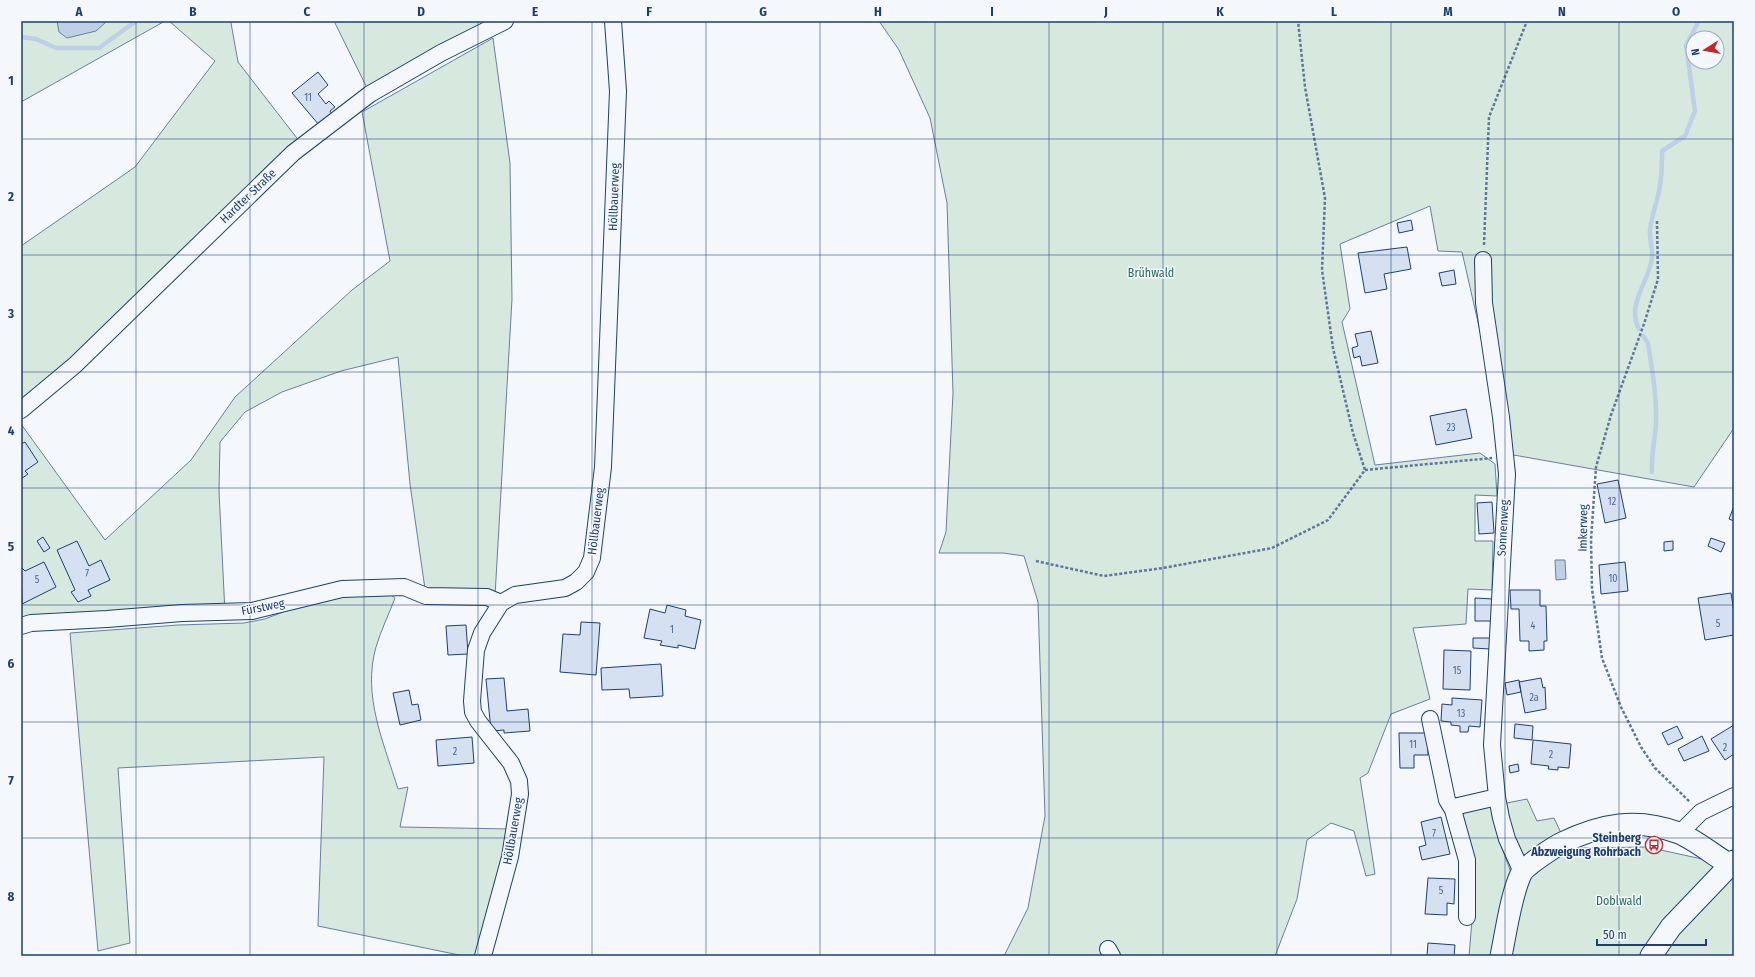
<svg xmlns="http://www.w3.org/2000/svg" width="1755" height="977" font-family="'Fira Sans Condensed',sans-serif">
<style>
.green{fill:#d7e8df;stroke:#687fa3;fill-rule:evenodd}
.water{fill:#bed0e5;stroke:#687fa3}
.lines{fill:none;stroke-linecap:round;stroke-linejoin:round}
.stream{stroke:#bed0e5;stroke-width:4.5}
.building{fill:#d5e0f0;stroke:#1d3f73}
.minor-casing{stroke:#1d3f73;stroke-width:18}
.major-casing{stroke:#1d3f73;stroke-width:23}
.path{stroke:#5e769c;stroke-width:2.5;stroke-dasharray:3 2;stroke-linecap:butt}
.minor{stroke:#f4f7fb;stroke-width:16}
.major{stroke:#f4f7fb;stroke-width:21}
.grid{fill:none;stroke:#1d3f73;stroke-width:1;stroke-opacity:0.55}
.labels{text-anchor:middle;stroke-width:3;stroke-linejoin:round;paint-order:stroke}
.number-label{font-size:10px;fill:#4b6792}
.street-label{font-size:12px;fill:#1d3f73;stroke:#f4f7fb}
.park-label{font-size:12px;fill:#2c6c60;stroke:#f4f7fb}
.poi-label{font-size:12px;font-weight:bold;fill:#1d3f73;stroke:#f4f7fb;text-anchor:end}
.neatline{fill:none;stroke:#1d3f73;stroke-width:1.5}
.grid-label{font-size:13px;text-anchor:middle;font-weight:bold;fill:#1d3f73}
</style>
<rect width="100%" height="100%" fill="#f4f7fb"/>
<!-- green -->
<path class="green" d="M21,21H165L21,102Z
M169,21H232L231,23L238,62L303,146L164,279L21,401V246L135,167L215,61Z
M334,21H494L368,90Z
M879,21H1734V428L1694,487L1508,454L1462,252L1438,251L1430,206L1340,244L1350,309L1342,322L1375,465L1480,453L1495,464L1497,496L1475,495V541H1493L1492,590L1468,589L1466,624L1413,628L1430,699L1391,714L1368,773L1360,778L1375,874L1366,876L1354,831L1331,823L1307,840L1297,899L1275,956H1004L1028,908L1045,816L1038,602L1024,556L1003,553H939L946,532L953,393L947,203L930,118L899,50ZM1693,38H1717V62H1693Z
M493,38L510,163L512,299L495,596H426L410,484L398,357L341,371L282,392L245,412L220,442L219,491L225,613L21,623V424L105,540L191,460L235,397L352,290L390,261L362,112Z
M342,589L386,591L395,598C389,614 381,630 376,647C362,696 384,743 398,789L408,787L400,827L511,829L480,956H464L318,926L324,757L118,768L130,943L98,951L70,633L178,625L244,623L265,619Z
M1527,799L1537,821L1554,818L1561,833L1539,844L1524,856L1517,854L1502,804Z
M1492,805L1498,837L1513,878L1495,956H1469L1472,921L1460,819L1465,810Z
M1647,847L1734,866V956H1505L1527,877L1555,855L1582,848Z"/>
<!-- water -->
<path class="water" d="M57,21H107L96,31L67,38L59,32Z
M1555,560H1565L1566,579L1556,580Z"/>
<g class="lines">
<!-- stream -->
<path class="stream" d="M21,37L36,39L56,48H99L136,21
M1639,329C1626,304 1649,282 1652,258C1653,249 1649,239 1650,230C1652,215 1656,205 1659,191C1662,179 1662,164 1662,151L1685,136L1695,111L1686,45L1699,21
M1643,336L1648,343C1652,370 1657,396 1656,423C1655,440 1651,455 1652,472"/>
</g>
<!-- building -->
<path class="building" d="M318,72L328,85L318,94L326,104L329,101L335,107L330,111L332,114L319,125L292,93Z
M1411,220L1413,230L1399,233L1397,223Z
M1407,247L1411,269L1384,274L1387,289L1365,293L1358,253Z
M1454,270L1456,284L1442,286L1439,273Z
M1371,331L1378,363L1362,366L1360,356L1354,358L1352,348L1358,346L1355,334Z
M1466,409L1472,438L1436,445L1430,416Z
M25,442L38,462L25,471L28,474L21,479V444Z
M1618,480L1626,518L1605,523L1597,484Z
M1492,502L1494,533L1479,534L1477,503Z
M1734,506V521L1729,519Z
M43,537L50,548L44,552L37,541Z
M1711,538L1725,543L1721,552L1708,546Z
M77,541L89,566L101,560L110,580L88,590L91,596L78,602L71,592L75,590L57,550Z
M1673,541V550L1664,551V542Z
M44,562L56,587L22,604L21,567L25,571Z
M1625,562L1628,591L1601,594L1599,565Z
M1510,590H1540V606H1546L1547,641H1544V650L1529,651V641H1520L1519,609H1511Z
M1731,593L1734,612V635L1705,640L1698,598Z
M1475,598L1493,599V621H1475Z
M667,605L686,610L685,616L701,620L695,649L678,645V648L660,645L662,641L644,638L650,609L665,613Z
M581,622L600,623L596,675L560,672L563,634L580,635Z
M466,625L468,654L448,655L446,626Z
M1473,638H1491L1490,649L1473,648Z
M1444,650L1471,651L1470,690L1443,689Z
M661,664L663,696L630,698L629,689L602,690L601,668Z
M504,678L507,711L528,709L530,731L504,733V730L491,731L486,679Z
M1541,678L1543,688L1545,687L1546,709L1525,713L1519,682Z
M1519,680L1521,692L1507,695L1505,683Z
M409,690L412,705L418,704L421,720L400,725L393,693Z
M1452,698L1482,700L1480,727L1469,726L1468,732H1460V726L1451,725V722L1441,721L1442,704L1452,705Z
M1515,724L1533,726L1532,740L1514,738Z
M1734,725V754L1725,760L1711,739Z
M1677,726L1683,738L1668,745L1662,733Z
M1399,733H1428V755H1414V768H1400Z
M1702,736L1709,751L1684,761L1678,749Z
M472,737L474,763L438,766L436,740Z
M1533,740L1571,744L1569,768L1558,767V770L1548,769L1549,766L1531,764Z
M1518,764L1519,771L1510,773L1509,766Z
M1441,817L1450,854L1422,860L1419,847L1426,845L1421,822Z
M1428,878L1455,879L1454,904L1447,903V915L1425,914Z
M1428,943L1455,945L1454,956H1427Z"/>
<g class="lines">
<defs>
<path id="minor" d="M1483,260L1484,303L1501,417L1507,474L1492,745L1497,797L1501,818L1507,839L1522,872
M21,410L75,365L293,153L370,94L441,53L505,21
M21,626L31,623L107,619L182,613L252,611L342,589L404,587L426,596L487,597L501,603
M1430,719L1447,800L1453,810
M1680,833L1701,812L1734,796
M1467,917V860L1453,810L1458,806L1497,797
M1108,949L1112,956
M483,956L510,857L520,794L519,781L511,763L478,721L473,712L472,701L476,650L482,633L501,603L515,595L565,588L576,582L586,572L592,558L603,467L618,91L613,21"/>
<path id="major" d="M1501,956C1506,932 1511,895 1521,874C1525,866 1554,847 1562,843C1601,824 1637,817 1679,833C1694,839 1715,856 1730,865
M1651,956L1671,927L1734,861"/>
</defs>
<!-- minor casing -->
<use href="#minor" class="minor-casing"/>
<!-- major casing -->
<use href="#major" class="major-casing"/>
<!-- path -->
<path class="path" d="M1657,221L1658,279L1644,324L1611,415L1596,467L1591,540L1592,589L1602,658L1621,707L1641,747L1655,768L1690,802
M1484,245L1489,117L1527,21
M1365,470L1492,458
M1036,561L1104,576L1163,568L1272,548L1328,520L1365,470L1353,433L1333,348L1322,270L1325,198L1305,87L1298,21"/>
<!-- minor -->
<use href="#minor" class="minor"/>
<!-- major -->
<use href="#major" class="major"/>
</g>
<!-- grid -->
<path class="grid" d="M136,21V956M250,21V956M364,21V956M478,21V956M592,21V956M706,21V956M820,21V956M935,21V956M1049,21V956M1163,21V956M1277,21V956M1391,21V956M1505,21V956M1619,21V956M21,139H1734M21,255H1734M21,372H1734M21,488H1734M21,605H1734M21,722H1734M21,838H1734"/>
<!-- icons -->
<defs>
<symbol id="bus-ring" viewBox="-11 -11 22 22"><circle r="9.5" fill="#f4f7fb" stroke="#c62828" stroke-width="1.5"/><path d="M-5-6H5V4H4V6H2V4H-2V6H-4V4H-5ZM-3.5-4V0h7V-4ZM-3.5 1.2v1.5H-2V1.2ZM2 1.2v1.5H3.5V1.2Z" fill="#c62828"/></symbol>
</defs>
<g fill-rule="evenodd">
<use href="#bus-ring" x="1644" y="835" width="20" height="20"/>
</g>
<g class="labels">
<!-- number labels -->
<g class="number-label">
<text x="308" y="101">11</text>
<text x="1451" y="431">23</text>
<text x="1612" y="505">12</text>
<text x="87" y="577">7</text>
<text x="1613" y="582">10</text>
<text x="37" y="583">5</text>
<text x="1718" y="627">5</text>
<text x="1533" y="629">4</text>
<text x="672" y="633">1</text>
<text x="1457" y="674">15</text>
<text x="1534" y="701">2a</text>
<text x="1461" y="717">13</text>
<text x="1413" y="748">11</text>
<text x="1725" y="751">2</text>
<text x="455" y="755">2</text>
<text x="1551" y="758">2</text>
<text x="1434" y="837">7</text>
<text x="1441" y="894">5</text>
</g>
<!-- street labels -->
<g class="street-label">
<text transform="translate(248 196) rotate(-44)" y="4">Hardter Straße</text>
<text transform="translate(614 197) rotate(-88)" y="4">Höllbauerweg</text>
<text transform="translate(596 521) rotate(-83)" y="4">Höllbauerweg</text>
<text transform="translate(1503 528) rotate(-87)" y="4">Sonnenweg</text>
<text transform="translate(1583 528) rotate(-89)" y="4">Imkerweg</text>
<text transform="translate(263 607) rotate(-11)" y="4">Fürstweg</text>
<text transform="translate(513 831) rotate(-80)" y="4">Höllbauerweg</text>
</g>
<!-- park labels -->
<g class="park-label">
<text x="1151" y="277">Brühwald</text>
<text x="1619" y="905">Doblwald</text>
</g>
<!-- poi labels -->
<g class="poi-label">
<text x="1641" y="842">Steinberg<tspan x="1641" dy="14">Abzweigung Rohrbach</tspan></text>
</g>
</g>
<!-- border -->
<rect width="1755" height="977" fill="none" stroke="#f4f7fb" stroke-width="44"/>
<!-- north arrow -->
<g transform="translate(1705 50) rotate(259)"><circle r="19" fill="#f4f7fb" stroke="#9eadc5"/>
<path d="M0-3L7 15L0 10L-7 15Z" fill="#c62828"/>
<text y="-6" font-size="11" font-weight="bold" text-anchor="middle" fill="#1d3f73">N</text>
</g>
<!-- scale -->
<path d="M1597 939v6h109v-6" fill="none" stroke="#1d3f73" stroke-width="2"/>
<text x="1603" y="939" font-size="12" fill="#1d3f73" stroke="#f4f7fb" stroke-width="3" paint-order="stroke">50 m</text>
<rect x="22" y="22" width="1711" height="933" class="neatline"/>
<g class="grid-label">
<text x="79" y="16">A</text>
<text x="193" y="16">B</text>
<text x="307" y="16">C</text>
<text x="421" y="16">D</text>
<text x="535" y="16">E</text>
<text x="649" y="16">F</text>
<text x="763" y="16">G</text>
<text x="878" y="16">H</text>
<text x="992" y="16">I</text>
<text x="1106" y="16">J</text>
<text x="1220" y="16">K</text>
<text x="1334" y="16">L</text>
<text x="1448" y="16">M</text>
<text x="1562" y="16">N</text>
<text x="1676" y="16">O</text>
<text x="11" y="85">1</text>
<text x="11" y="201">2</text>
<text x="11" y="318">3</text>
<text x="11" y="435">4</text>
<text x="11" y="551">5</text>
<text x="11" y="668">6</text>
<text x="11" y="785">7</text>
<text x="11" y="901">8</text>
</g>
</svg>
